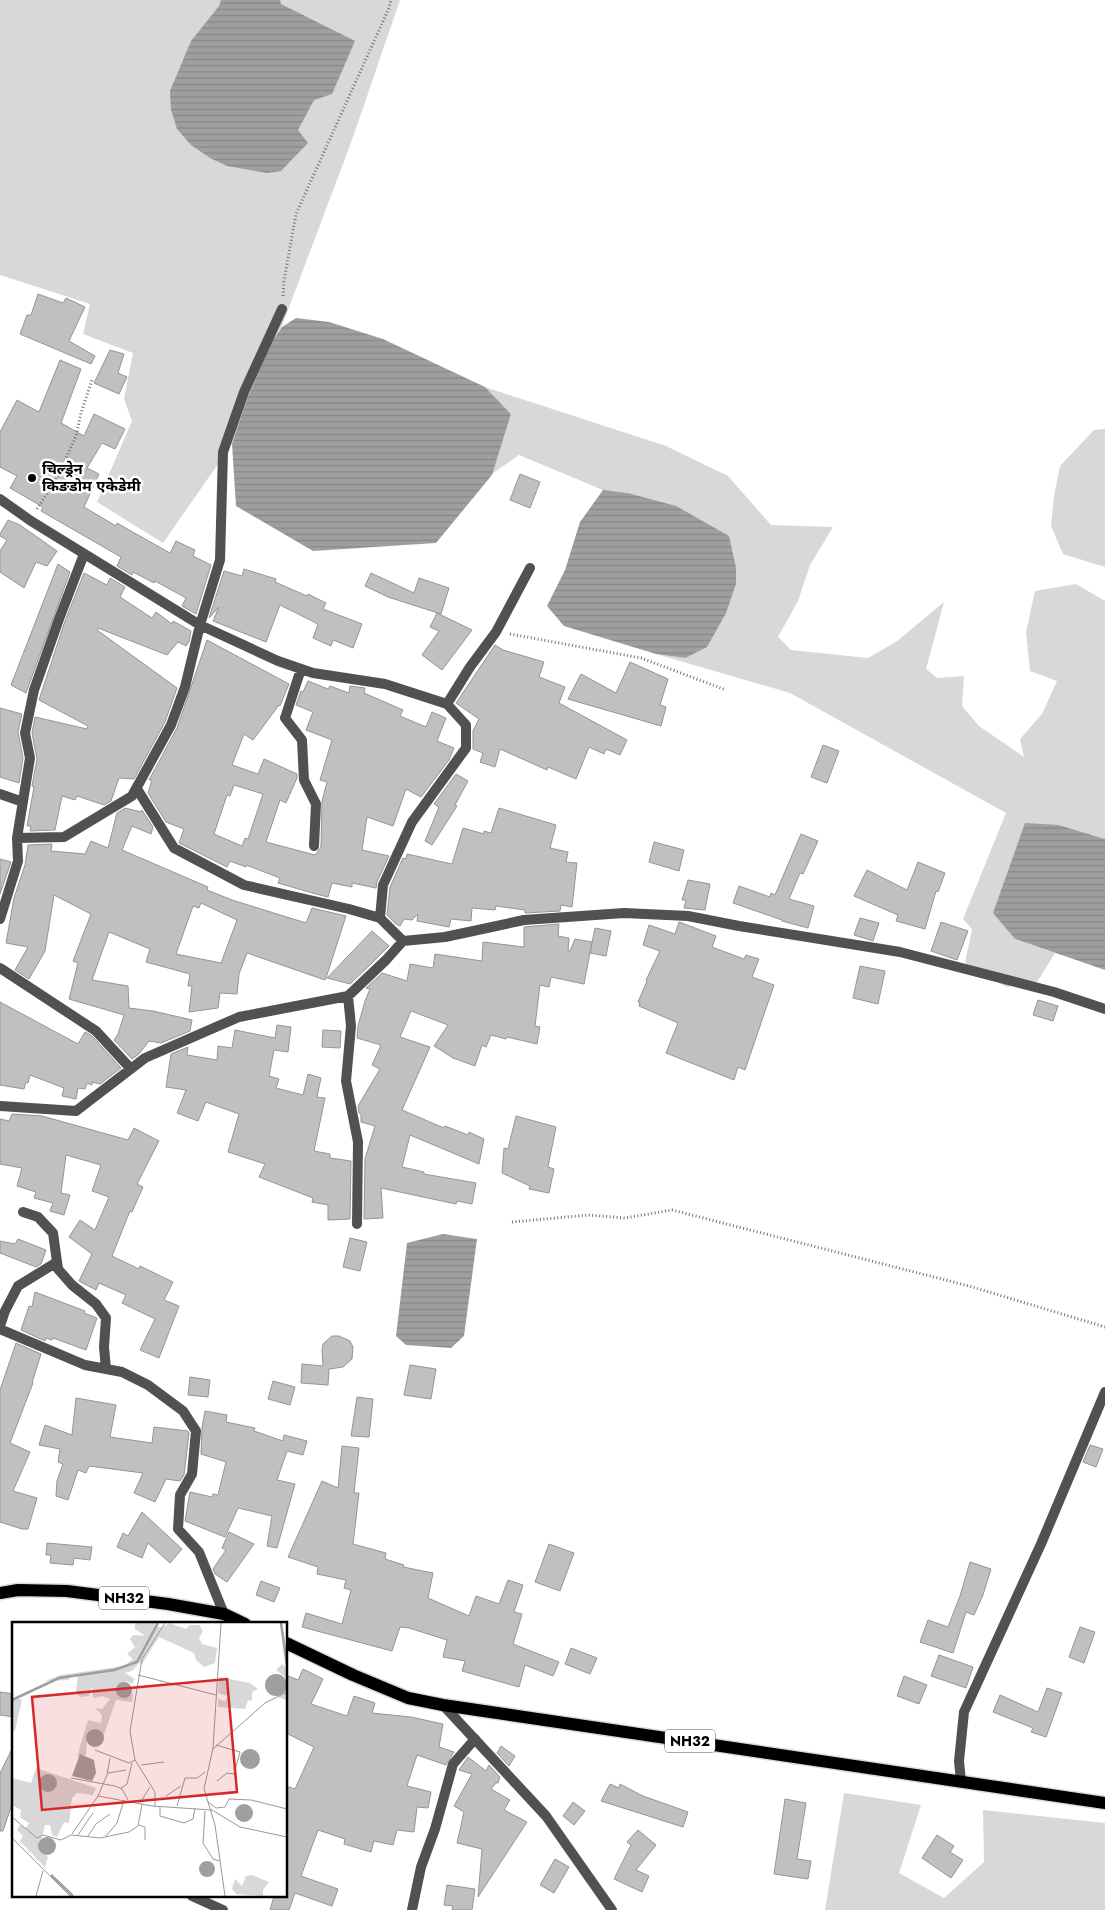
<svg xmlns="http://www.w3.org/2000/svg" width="1105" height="1910" font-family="Jost,'Noto Sans Devanagari',sans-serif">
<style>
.grass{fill:#d8d8d8}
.water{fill:url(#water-rules)}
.building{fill:#c0c0c0;stroke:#959595;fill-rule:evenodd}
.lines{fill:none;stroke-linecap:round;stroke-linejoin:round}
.primary-casing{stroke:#dbdbdb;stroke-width:15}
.path{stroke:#737373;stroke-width:3;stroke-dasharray:1 2.5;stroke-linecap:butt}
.minor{stroke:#515151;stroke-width:10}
.tertiary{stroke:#515151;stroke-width:10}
.primary{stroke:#000;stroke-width:12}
.poi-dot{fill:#000;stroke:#fff;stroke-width:2}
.labels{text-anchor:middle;stroke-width:5;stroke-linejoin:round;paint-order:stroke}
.shield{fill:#fff;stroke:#4c4c4c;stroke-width:1}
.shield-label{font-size:14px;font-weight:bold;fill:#000}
.poi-label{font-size:15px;font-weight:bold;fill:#000;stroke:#fff;text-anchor:start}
.inset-river{fill:none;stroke:#9f9f9f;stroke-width:2.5}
.inset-road{fill:none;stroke:#999;stroke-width:1}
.view{fill:#d62828;fill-opacity:0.15;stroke:#d62828;stroke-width:2.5}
.inset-edge{fill:none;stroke:#000;stroke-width:2.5}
</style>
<defs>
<pattern id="water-rules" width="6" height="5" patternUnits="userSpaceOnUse" patternTransform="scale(1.25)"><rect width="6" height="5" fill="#9f9f9f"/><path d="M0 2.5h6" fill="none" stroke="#878787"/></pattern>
</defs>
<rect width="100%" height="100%" fill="#fff"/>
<!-- grass -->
<path class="grass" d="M0,0H400L352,140L282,326L273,340L247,399L232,444L163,543L97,502L132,421L124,399L133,353L83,334L90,304L0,275Z
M485,387L666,446L728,476L771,525L833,527L810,565L798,601L778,637L791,650L868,658L896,642L944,602L926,669L937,678L964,676L962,706L979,726L1024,757L1020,739L1042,714L1057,681L1030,671L1026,632L1035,591L1076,584L1105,601V839L1059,825L1015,939L1055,953L1037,982L1006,987L965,963L972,929L963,919L1006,813L790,693L656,654L685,658L628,493L603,490L519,455L492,474L511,414Z
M1105,429V567L1063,554L1051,526L1054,496L1060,466L1094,430Z
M844,1793L921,1805L899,1873L944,1898L984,1862L983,1810L1105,1823V1910H825Z"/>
<!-- water -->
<path class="water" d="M221,0H280L281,4L355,41L332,94L314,100L298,130L308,143L281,171L267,173L227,166L210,158L191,145L177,129L171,110L170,91L191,41L219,6Z
M296,318L329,322L383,339L485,387L511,414L492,475L436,543L313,551L236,506L232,444L247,399L273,340L282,327Z
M603,490L628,493L676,506L729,536L736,568V584L726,613L707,647L685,658L656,654L564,626L547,606L565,570L580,522Z
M1025,823L1059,825L1105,839V970L1015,939L993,913Z
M443,1234L477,1239L464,1336L451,1348L406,1345L396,1336L407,1243Z"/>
<!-- building -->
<path class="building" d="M38,294L63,303L66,298L85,307L69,341L95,356L91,364L20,334L27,315H31Z
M110,350L124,354L118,373L127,377L119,394L94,383Z
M60,360L81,369L61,423L84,436L94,414L125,429L115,449L102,443L87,468L99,474L84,507L116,526L117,523L131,531L170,553L176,541L195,550L193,556L211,565L196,614L182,606L186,598L155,581L154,583L133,572L132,575L117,566L121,557L41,511L43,507L10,488L17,476L0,467V432L17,400L39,412Z
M520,474L540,482L530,508L510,500Z
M8,520L20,525L57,551L47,566L36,562L24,588L0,572V551L7,540L0,536V534Z
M58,564L70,572L26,693L11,685Z
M244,569L276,579L275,582L307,596L308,594L326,603L323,609L362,624L353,648L333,640L331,646L313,638L318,624L280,605L266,642L213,621L219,607L209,618L224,571L242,576Z
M84,573L107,585L110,578L125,587L120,597L152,618L156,612L172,624L173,621L191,631L189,642L186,646L178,642L167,655L98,628L97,630L177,688L165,722L134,779L119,778L111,801L104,805L77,796L75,800L62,796L55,830L30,831L31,826H27L34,787L32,786L37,759L32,733L35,717L87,729L88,726L39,700L65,621Z
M371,573L414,593L419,578L449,588L441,614L388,597L365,586Z
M437,613L472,630L442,670L422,655L439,631L430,627Z
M207,640L289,684L280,706L279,705L253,740L244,734L232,765L258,774L264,759L297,774V778L286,803L280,800L266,842L315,855L321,847L322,801L327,782L320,780L332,740L306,730L313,712L296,705L301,691L303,692L308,681L328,689L330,686L349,693L350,686L365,688L364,693L403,710L400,716L426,727L432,712L446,718L437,741L454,748L449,760L421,797L406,789L393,826L367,817L362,850L389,856L377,882L376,888L352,883V887L332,883L328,897L316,894L278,883L280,878L246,865V867L230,861L227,867L179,843L184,829L166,822L148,793L152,780H149L177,728ZM234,785L263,794L248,839L245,838L242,846L214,834L227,795L230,796Z
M495,645L503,650L544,662L539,677L565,687L559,703L627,740L620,755L606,749L604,754L589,747L576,779L548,767L547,770L500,749L495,767L480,762L483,753L473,749V731L479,719L456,703Z
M630,662L668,679L660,705L666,707L661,726L568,699L581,674L616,693Z
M0,708L22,714L18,732L23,758L19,783L0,777Z
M823,745L839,751L827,783L811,777Z
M456,774L468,781L455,805L457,806L432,845L425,841L439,807L434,804Z
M125,808L141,812L142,810L153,827L151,834L132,826L122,850L208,887L207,890L232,900L306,923L312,908L346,916L326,978L325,980L247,953L239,974L237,994L220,993L218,1008L189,1012L192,986H188L190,974L146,962L150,949L109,932L92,980L128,986L129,1008L153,1011L192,1020L190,1031L161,1043L149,1041L139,1054L132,1059L114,1040L118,1034L124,1015L69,999L78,963L73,961L91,914L54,895L45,951L29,979L15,970L28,947L6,943L14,898L25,865L28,845L52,844L51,851L85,854L91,841L108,848L117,813ZM201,903L237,920L221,963L176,954L193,906L199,908Z
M499,808L556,825L550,848L568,852L566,862L577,863L572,907L561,905L560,911L525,913V910L496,906L495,910L472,908L471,921L451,919L449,927L417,921L418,914L412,920L404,919L400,926L396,924L387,915L390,887L403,858L406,859L407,854L452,864L463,828L484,834V831L491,833Z
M801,834L818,841L803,874L800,873L789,899L814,906L808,928L782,921V920L733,903L739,886L770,897L771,893L775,895Z
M654,842L684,850L679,871L649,862Z
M0,859L11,862L0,894Z
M918,862L945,873L938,892L936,891L925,929L896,921L898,915L854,896L867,870L907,890Z
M688,880L710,884L705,910L684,908L686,900H682Z
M860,918L879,923L873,941L854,935Z
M679,922L716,936L712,947L744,959L746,955L759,959L752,977L774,985L745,1070L738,1067L734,1080L666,1053L678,1023L639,1006L640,1003L638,1002L647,981L646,980L660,951L643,945L649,925L675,934Z
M941,922L968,931L957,960L931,951Z
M559,924L558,936L569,938L568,951H570L575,939L592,942L584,984L551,977L549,987L540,985L535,1026L540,1027L537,1044L507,1037L506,1039L491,1035L486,1047L482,1045L475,1066L453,1058L434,1046L448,1025L411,1011L400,1037L430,1047L402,1110L444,1128L445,1126L468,1135L469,1132L484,1139L479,1164L410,1135L402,1167L424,1172V1174L476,1183L472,1204L457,1201L456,1204L381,1188L383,1218L364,1219L365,1159L375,1126L361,1122V1114L359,1113L358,1106L380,1069L372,1065L381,1045L357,1038L358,1026L365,1001L370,989L366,988L382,973L407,981L410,964L433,968L435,954L482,961L483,942L524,947V927Z
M595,928L611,931L606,956L590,953Z
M372,931L389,946L372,963L350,984L327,978Z
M860,966L885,971L878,1004L853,998Z
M1038,1000L1058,1006L1053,1021L1033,1015Z
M0,1002L78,1044L85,1032L92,1036L121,1068L100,1084L92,1082V1085L87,1083L85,1089L78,1088L76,1099L62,1096L64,1088L30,1075L28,1083L26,1082L24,1089L0,1085Z
M277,1025L291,1027L288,1052L274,1050L269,1076L279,1079L276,1088L303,1095L308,1074L321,1078L317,1097L325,1098L314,1151L330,1154V1158L351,1161L350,1219L328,1220V1205L312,1202L313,1198L259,1177L265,1164L228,1152L239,1114L206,1102L198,1121L177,1113L186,1090L166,1087L171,1054L188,1047L187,1055L217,1060L218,1046L232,1048L235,1030L275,1038Z
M323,1030L341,1031L340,1048L322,1047Z
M12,1114L42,1116L128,1140L134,1128L159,1141L137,1184L143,1187L132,1212L130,1211L112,1256L139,1269L140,1266L173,1282L164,1300L179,1306L159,1358L140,1350L155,1319L122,1303L126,1295L99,1283L96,1290L79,1281L92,1254L69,1237L80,1220L95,1230L109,1197L92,1191L101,1165L66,1155L61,1193L70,1195L64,1215L50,1211L53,1203L34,1198L36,1192L17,1186L22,1168L0,1164V1119L9,1121Z
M516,1116L556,1127L548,1167L554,1169L549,1193L529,1189L530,1186L502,1173L504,1148L508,1149Z
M350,1238L367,1242L360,1271L343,1267Z
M18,1239L46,1250L41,1264L36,1267L0,1253V1241L15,1244Z
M35,1292L85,1311L84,1313L97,1318L86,1350L53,1338L52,1340L46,1338L45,1341L21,1330L29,1306L32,1307Z
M332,1336H339L350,1341L353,1347L352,1359L343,1367L329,1369L328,1385L301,1383L302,1364L323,1366L322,1350L323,1344Z
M16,1343L41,1354L32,1383H33L10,1443L30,1452L13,1491L37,1498L28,1529H22L0,1522V1390Z
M410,1365L436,1369L431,1399L404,1395Z
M190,1377L210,1380L208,1397L188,1395Z
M273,1381L295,1387L290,1405L268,1399Z
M357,1397L373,1399L369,1437L351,1436Z
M76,1398L116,1405L110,1437L152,1443L154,1427L188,1431L189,1433L184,1475L180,1481L166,1479L155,1502L134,1493L143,1473L89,1466L86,1473L78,1470L68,1500L56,1496L57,1481L63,1464L58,1462L60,1449L39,1445L45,1425L72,1435Z
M205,1411L227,1415L226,1422L255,1428L254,1431L283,1441L284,1435L307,1441L303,1455L287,1451L277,1480L295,1484L277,1548L267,1546L272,1516L238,1508L225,1537L185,1521L190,1492L212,1497L213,1494L218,1495L226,1462L201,1454L202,1427Z
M1090,1445L1103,1449L1096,1467L1083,1462Z
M342,1446L359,1448L354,1493H359L353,1544L386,1553L385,1559L404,1565L403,1567L433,1573L428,1598L469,1616L476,1596L499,1604L508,1580L523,1585L514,1612L522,1614L513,1644L559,1662L553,1676L525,1665L519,1687L462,1671L465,1661L443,1657L447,1640L409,1628L400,1627L392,1651L302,1627L306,1613L342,1624L351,1590L344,1588L346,1580L317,1574L318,1567L288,1557L322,1481L338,1488Z
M142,1512L182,1549L170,1563L148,1543L142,1558L117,1547L123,1533L128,1536Z
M229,1532L254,1544L227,1582L215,1574L213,1569L226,1550L222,1548Z
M47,1543L92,1547L90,1560L74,1558L73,1565L50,1563L51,1555H46Z
M549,1544L574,1553L560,1591L535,1582Z
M970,1562L991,1569L983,1595L974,1615L966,1612L953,1653L920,1642L928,1620L948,1627L960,1596Z
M261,1581L280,1588L274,1602L256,1595Z
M1080,1627L1095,1632L1084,1663L1069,1657Z
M571,1648L597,1658L590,1674L565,1664Z
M939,1655L973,1667L966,1688L931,1676Z
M303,1669L323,1679L311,1704L347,1716L354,1696L375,1703L372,1713L411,1717L443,1724L439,1747L454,1752L446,1765L417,1755L407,1786L431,1792L428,1808L417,1807L414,1832L397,1830L393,1845L374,1841L371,1852L344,1844L345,1839L318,1830L301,1876L338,1889L332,1906L295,1893L289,1910H270L274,1896H286V1786L295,1789L314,1747L286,1733V1675L298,1680Z
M904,1676L927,1685L919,1704L897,1696Z
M1047,1688L1062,1693L1046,1737L1031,1732L1033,1728L993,1712L1000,1695L1038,1712Z
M0,1692L14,1694V1717L0,1715Z
M14,1745V1798L3,1831H0V1773Z
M501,1746L515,1756L509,1766L497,1753Z
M468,1757L486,1771L489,1765L500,1777L498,1783H496L491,1789L510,1800L504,1810L527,1822L478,1897L482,1849L457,1843L464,1812L454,1806L472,1774L459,1770Z
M610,1784L619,1788L620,1784L643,1796L688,1812L683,1827L601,1801Z
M785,1799L806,1803L797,1859L811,1861L808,1879L774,1874Z
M573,1802L585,1811L574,1825L563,1816Z
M638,1830L656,1845L636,1870L649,1876L642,1892L614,1879L631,1845L627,1842Z
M937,1835L954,1846L950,1852L963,1860L951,1878L922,1858Z
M555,1859L569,1867L554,1893L540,1885Z
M447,1885L475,1889L472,1910H452L453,1906L444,1905Z"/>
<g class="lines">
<defs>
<path id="primary" d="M0,1593L18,1590L67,1591L168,1604L224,1614L245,1624
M286,1643L353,1675L408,1698L443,1705L1105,1803"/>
</defs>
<!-- primary casing -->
<use href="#primary" class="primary-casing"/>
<!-- path -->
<path class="path" d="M283,296L284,281L296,214L389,8L391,0
M37,509L58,476L76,436L81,413L92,380
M510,634L641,658L726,690
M512,1222L588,1215L625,1218L672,1210L969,1286L1105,1327"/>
<!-- minor -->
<path class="minor" d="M0,499L31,521L200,625L278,661L313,673L385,684L447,704
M301,669L285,718L302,740L304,780L316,804L314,846
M137,789L174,848L244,885L349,909L380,918
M0,794L23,802
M17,838L64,837L132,796L171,725L185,687L200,625L220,560L223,452L244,392L282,309
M0,919L18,861L17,838L30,758L25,733L34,690L59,619L84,554
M403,941L380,918L383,885L412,822L466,748V725L447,704L470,667L496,632L530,568
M0,968L96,1031L131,1069
M348,996L351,1026L346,1081L358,1142L357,1224
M0,1106L76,1111L145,1058L239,1017L348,996L386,960L403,941L445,937L524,920L624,913L688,916L739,926L900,952L1054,992L1105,1009
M23,1212L38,1217L53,1233L58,1269L72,1285L96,1304L106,1318L104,1347L106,1369
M0,1326L5,1311L18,1286L57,1262
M0,1329L85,1365L122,1372L148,1385L183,1411L196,1431L192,1474L180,1495L178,1529L199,1552L224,1614
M961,1781L959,1761L964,1712L1041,1544L1105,1392
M192,1896L223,1910
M412,1910L421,1867L435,1829L453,1764L475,1739"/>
<!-- tertiary -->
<path class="tertiary" d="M443,1705L546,1816L612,1910"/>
<!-- primary -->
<use href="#primary" class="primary"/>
</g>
<!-- markers -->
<circle class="poi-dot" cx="32" cy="478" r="5"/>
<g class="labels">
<!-- shield labels -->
<g class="shield">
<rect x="99" y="1586.5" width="50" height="23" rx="4"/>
<rect x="665" y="1729.5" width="50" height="23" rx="4"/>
</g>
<g class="shield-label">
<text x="124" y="1603">NH32</text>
<text x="690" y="1746">NH32</text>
</g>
<!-- poi labels -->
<g class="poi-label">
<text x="42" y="474">चिल्ड्रेन<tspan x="42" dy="17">किङडोम एकेडेमी</tspan></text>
</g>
</g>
<!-- overview -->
<g transform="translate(12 1622)">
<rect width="275" height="275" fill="#fff"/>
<path d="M123,1H146V5H151L157,1L174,7L178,3H187L191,9L187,16L190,22L205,26L203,41L192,45L184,38L182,31L147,15L130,42L127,41L120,49L113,51L123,57L120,62L114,59L117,75L118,71L121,73L120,80L104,78L91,115V112L75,119L74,133L65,135L76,98L89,101L90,93L83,86L90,87L98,77L90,74L81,76L80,64L77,74L68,75L64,71L66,53L58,54L57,58L33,59L49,53L112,44L121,37L115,32L123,25L118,17L121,13L133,14L123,7ZM270,42L275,46V78L266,75L273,55L264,48ZM207,55L238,61L246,67L240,70V79L236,78L233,87L206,85V77L213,79L216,74L206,71ZM4,75L10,78L3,109L0,108V76ZM24,146L84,166L81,173L65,171L60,176L57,201L52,200L45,215L40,213L38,203H33L27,227L36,235L33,245L8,219L11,214L5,208L8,203L14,206L17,201L8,195L9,188L0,183V156L19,161ZM240,253L257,260L251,268V274L224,272L220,267L223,257L230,264L234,254Z" fill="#d8d8d8"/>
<path d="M253 63a11 11 0 1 1 22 0a11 11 0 1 1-22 0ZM104 68a8 8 0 1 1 16 0a8 8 0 1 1-16 0ZM74 116a9 9 0 1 1 18 0a9 9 0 1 1-18 0ZM228 137a10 10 0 1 1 20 0a10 10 0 1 1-20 0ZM68,132L82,138L84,151L80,159L60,154ZM27 161a9 9 0 1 1 18 0a9 9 0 1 1-18 0ZM223 191a9 9 0 1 1 18 0a9 9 0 1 1-18 0ZM26 224a9 9 0 1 1 18 0a9 9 0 1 1-18 0ZM187 247a8 8 0 1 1 16 0a8 8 0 1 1-16 0Z" fill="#9f9f9f"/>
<path class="inset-river" d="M269,1L275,44M0,78L47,56L102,48L125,40L146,1M39,253L61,274"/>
<path class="inset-road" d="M209,1L201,126L192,167L203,203L213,274M126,53L204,73M204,123L228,130L222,152L215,151L205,159M201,127L253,81L275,70M83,128L117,141L123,138M129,143L152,140M96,151L114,148M59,156L103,164L110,167L116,178M109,166L115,162L120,141M86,174L140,184L200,188L228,205L275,215M154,174L169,164M196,180L204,186L213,185L217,177L239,178L275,187M128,181L138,165M165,184L173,156H185L193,150M143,185V170L123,138L118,109L130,37L153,1M148,185V194L172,201L181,197L183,186M193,189L191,221L201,237L208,239M0,195L25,216L31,213L49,218L59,213L88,216L117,210L126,204L130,182M127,203L133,205V218M60,212L86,174L95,153L98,136M66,213L81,191M76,214L84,202L98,192M94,214L105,201L112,178M0,216L58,274M24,274L31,249"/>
<path class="view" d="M215,57L225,170L30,188L20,75Z"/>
<rect width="275" height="275" class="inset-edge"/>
</g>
</svg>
